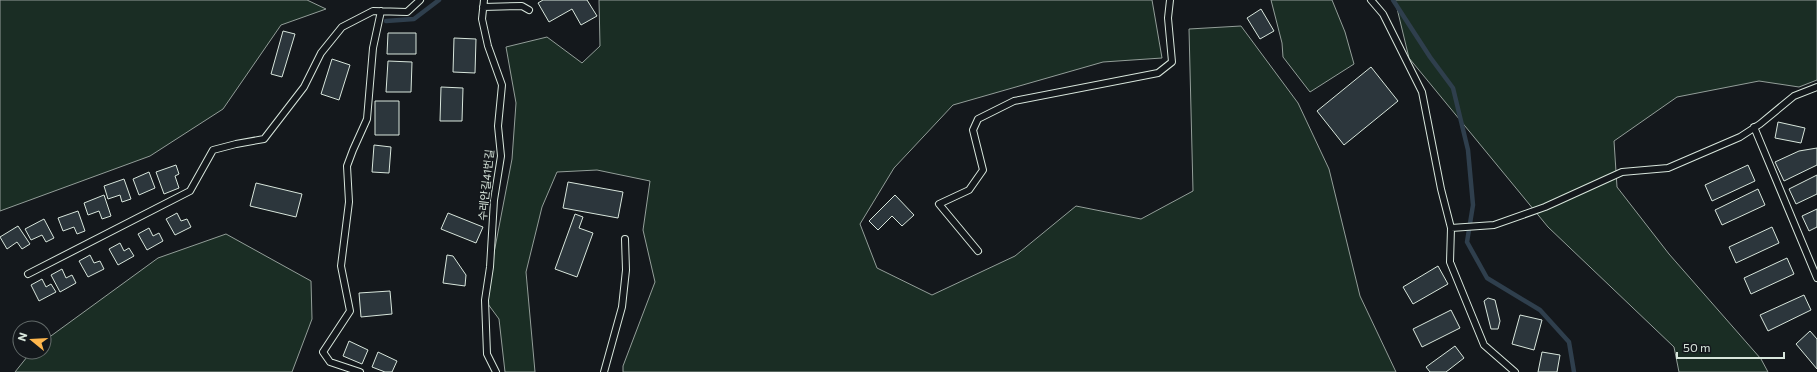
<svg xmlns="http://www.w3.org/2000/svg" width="1817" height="372" font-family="Commissioner,'Noto Sans KR',sans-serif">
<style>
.green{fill:#1a2d24;stroke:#939e99}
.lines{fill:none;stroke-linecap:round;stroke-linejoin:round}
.stream{stroke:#2f3f4d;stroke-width:4.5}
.building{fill:#2c363c;stroke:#d8e6dc}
.lane-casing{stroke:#d8e6dc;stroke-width:8}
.lane{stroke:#14181c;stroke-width:6}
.labels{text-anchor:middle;stroke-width:3;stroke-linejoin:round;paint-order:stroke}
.street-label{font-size:11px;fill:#d8e6dc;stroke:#14181c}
</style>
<rect width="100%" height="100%" fill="#14181c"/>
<!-- green -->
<path class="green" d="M0,0H307L326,9L281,25L223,109L150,156L0,211Z
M599,0H1152L1162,58L1103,62L953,105L894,168L860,224L877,268L932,295L1015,256L1076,206L1141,219L1193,191L1189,29L1241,26L1298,103L1329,169L1360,296L1396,372H623V366L655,282L643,230L650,181L597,170L557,172L542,207L526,272L535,372H505L499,319L485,300L512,159L516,103L506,47L547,37L582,63L600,46Z
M1271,0H1332L1345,32L1354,64L1310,92L1283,57L1282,43Z
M1395,0H1817V80L1799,87L1759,81L1677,97L1614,141L1617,187L1669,254L1761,359L1768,372H1679L1674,347L1548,227L1409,58Z
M226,234L311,281L312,319L292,372H15L31,352H44V341L158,258Z"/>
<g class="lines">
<!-- stream -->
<path class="stream" d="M1393,0L1430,57L1453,88L1468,150L1473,205L1467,242L1487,278L1540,310L1569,342L1574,372
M386,21L414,19L439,0"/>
</g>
<!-- building -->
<path class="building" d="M543,0H587L597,16L581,25L572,9L549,22L538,3Z
M1261,9L1274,31L1260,39L1247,18Z
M283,31L295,34L282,77L271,74Z
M388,33H416V54H387Z
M454,38L476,39L475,73L453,72Z
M332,59L350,65L339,100L321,94Z
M388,61L412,62L411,92H386Z
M1371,67L1398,101L1344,145L1317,111Z
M441,87L463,88L462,121H440Z
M375,101H399V135H375Z
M1778,122L1805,128L1801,143L1775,138Z
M374,145L391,147L389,173L372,172Z
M1817,148V165L1784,181L1775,162L1799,151Z
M176,165L179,174L175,176L179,188L164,194L156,172Z
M1748,165L1755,181L1712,201L1705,185Z
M149,172L155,188L139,195L133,179Z
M1817,175V194L1796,204L1789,189Z
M124,179L131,199L122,202L120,195L108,199L104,186Z
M568,182L623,192L618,218L563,208Z
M256,183L302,194L296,217L250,206Z
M1758,189L1765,205L1722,225L1715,210Z
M104,195L111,216L102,219L99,211L88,215L84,203Z
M895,195L914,215L902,226L892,216L878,230L869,221Z
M1817,209V227L1809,231L1802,216Z
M78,211L85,231L77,234L74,227L63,231L58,218Z
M177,213L181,221L187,219L191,227L175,235L166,219Z
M448,213L483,227L476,243L441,229Z
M575,214L583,217L579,228L593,233L577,277L555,269Z
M44,219L54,238L46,242L42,235L31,240L25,229Z
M18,226L30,244L22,249L17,242L7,249L0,237Z
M1772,227L1779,243L1736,263L1729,247Z
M149,228L153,236L159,233L163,241L147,250L138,234Z
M120,243L124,251L129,248L134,256L118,265L109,249Z
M90,255L94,263L100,261L104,269L88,277L79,261Z
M447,255L453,256L466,275L465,286L443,283Z
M1787,258L1794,274L1751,294L1744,278Z
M1438,266L1448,284L1413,304L1403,287Z
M62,269L66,278L72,275L76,283L60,292L51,275Z
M42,279L46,287L51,284L56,292L39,301L31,285Z
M390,291L392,314L361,317L359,293Z
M1804,295L1811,310L1768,331L1760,315Z
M1488,298L1495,300L1500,321L1498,329H1491L1484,301Z
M1451,310L1460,328L1422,347L1413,329Z
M1520,315L1542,320L1534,350L1512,344Z
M1810,331L1817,339V369L1796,344Z
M349,341L368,350L362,364L343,356Z
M1455,346L1464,358L1446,372H1430L1426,367Z
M378,352L397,361L392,372H385L372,367Z
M1542,352L1560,355L1557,372H1538Z"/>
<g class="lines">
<defs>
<path id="lane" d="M484,0L482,19L488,46L502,85L498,126L501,156L494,200L490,267L485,300L487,354L496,372
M1371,0L1383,14L1422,92L1441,189L1451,228L1450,262L1484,345L1515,372
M483,7L522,6L529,10
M1754,127L1817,278
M1451,228L1494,225L1545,207L1622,172L1668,168L1740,137L1760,124L1794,96L1817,87
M978,251L939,204L969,190L983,170L973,130L978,119L1014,101L1158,73L1172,62L1168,18L1170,0
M28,274L190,191L213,150L236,144L264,139L304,87L321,53L342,27L373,11L407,12L420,0
M360,372L330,362L323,352L350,311L341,266L349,202L347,166L353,150L367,119L373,48L381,11
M604,372L622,307L626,270L625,239"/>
</defs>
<!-- lane casing -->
<use href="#lane" class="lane-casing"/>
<!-- lane -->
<use href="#lane" class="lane"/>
</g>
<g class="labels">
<!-- street labels -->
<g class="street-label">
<text transform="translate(486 185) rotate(-84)" y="4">수레안길41번길</text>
</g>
</g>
<!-- north arrow -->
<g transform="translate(32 340) rotate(288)"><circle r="19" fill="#14181c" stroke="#626a69"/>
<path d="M0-3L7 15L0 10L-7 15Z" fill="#ffb74d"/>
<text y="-6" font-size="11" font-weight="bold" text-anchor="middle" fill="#d8e6dc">N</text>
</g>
<!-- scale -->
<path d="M1677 352v6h107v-6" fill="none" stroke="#d8e6dc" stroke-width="2"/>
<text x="1683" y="352" font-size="12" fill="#d8e6dc" stroke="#14181c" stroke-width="3" paint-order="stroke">50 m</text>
</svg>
